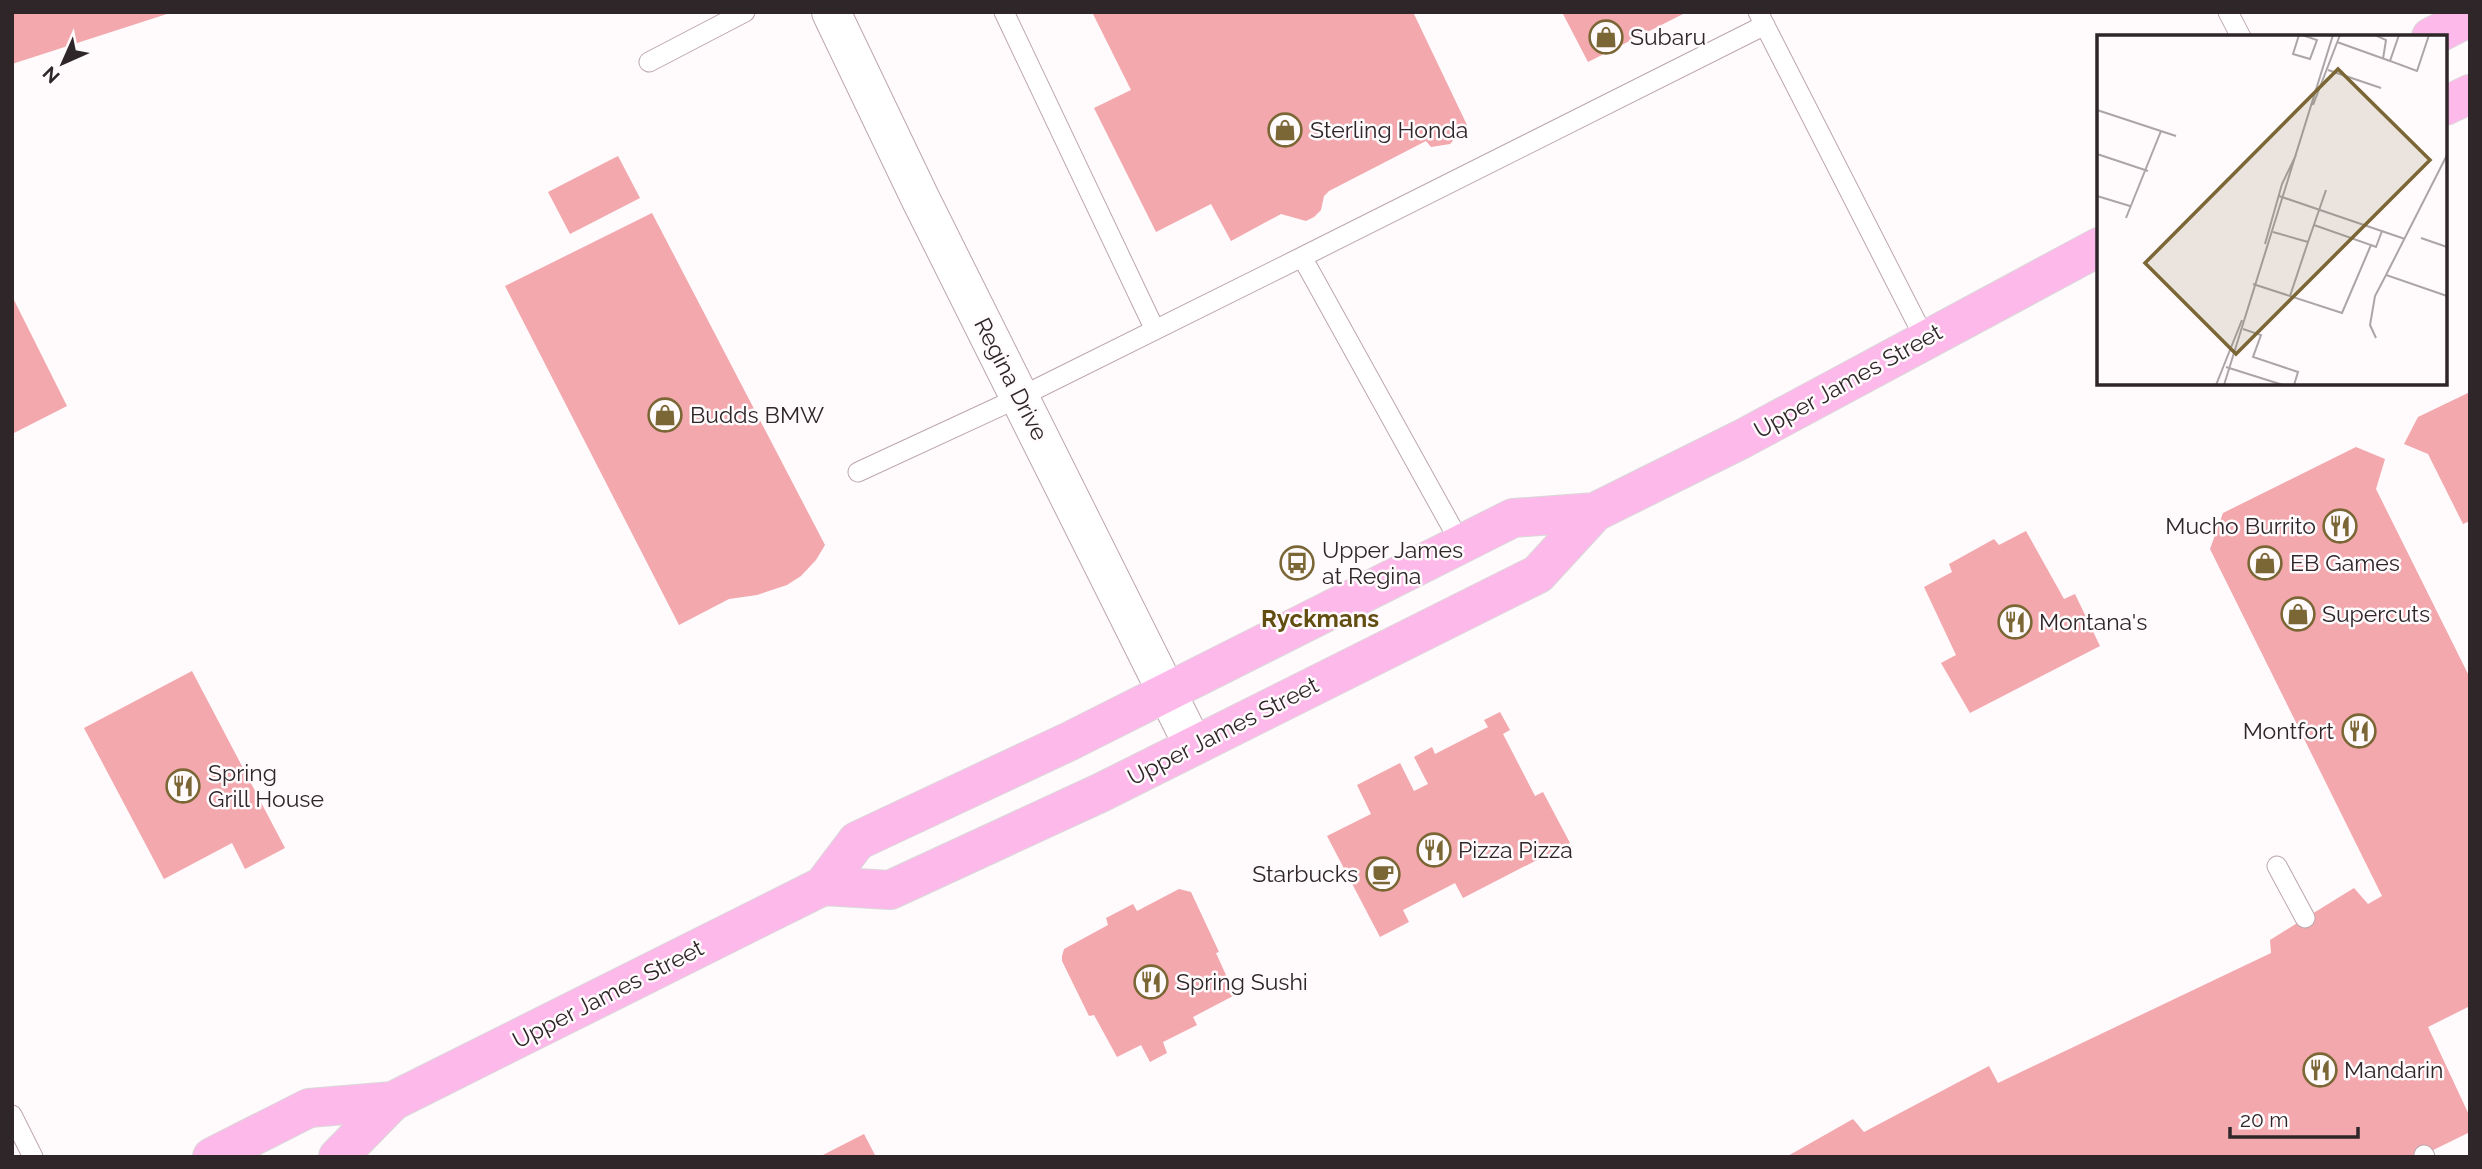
<svg xmlns="http://www.w3.org/2000/svg" width="2482" height="1169" font-family="Raleway,sans-serif">
<style>
.building{fill:#f2a8ad}
.lines{fill:none;stroke-linecap:round;stroke-linejoin:round}
.service-casing{stroke:#bca7ad;stroke-width:21}
.minor-casing{stroke:#bca7ad;stroke-width:40}
.primary-casing{stroke:#d9d8d8;stroke-width:40}
.service{stroke:#fff;stroke-width:19}
.minor{stroke:#fff;stroke-width:38}
.primary{stroke:#feb9eb;stroke-width:38}
.labels{text-anchor:middle;stroke-width:5;stroke-linejoin:round;paint-order:stroke}
.poi-label{font-size:23px;fill:#2e2628;stroke:#fffafc;text-anchor:start}
.street-label{font-size:23px;fill:#2e2628;stroke:#fffafc}
.neighbourhood-label{font-size:24px;font-weight:bold;fill:#634e12;stroke:#fffafc}
.inset-road{fill:none;stroke:#aba5a7;stroke-width:2}
.view{fill:#7a6735;fill-opacity:0.15;stroke:#7a6735;stroke-width:3.5}
.inset-edge{fill:none;stroke:#2e2628;stroke-width:3.5}
</style>
<rect width="100%" height="100%" fill="#fffafc"/>
<!-- building -->
<path class="building" d="M12,12H170V13L12,64Z
M1092,12H1413L1467,125L1450,144L1431,147L1426,141L1329,191L1324,196L1321,210L1314,217L1306,221L1281,214L1231,241L1211,204L1156,232L1094,108L1131,90Z
M1562,12H1687L1588,62Z
M618,156L640,198L570,234L548,192Z
M652,213L825,545L816,560L801,576L787,585L757,595L729,599L679,625L505,286Z
M12,296L67,406L12,434Z
M2470,392V521L2463,524L2428,454L2404,444L2418,417Z
M2356,447L2385,459L2376,489L2470,678V1006L2428,1027L2470,1117V1132L2419,1157H1786L1853,1119L1864,1132L1989,1066L1998,1083L2271,953L2270,940L2354,888L2368,904L2382,896L2210,549L2223,513Z
M2026,531L2064,599L2075,594L2100,646L1970,713L1941,663L1956,655L1924,587L1952,572L1949,564L1994,539L1999,545Z
M192,671L285,848L245,869L232,843L164,879L84,728Z
M1500,712L1510,730L1503,734L1535,796L1543,792L1570,843L1463,898L1455,883L1403,910L1409,922L1380,937L1327,836L1371,814L1357,785L1400,763L1414,791L1428,784L1414,757L1432,747L1435,754L1488,727L1484,720Z
M1179,889L1191,892L1219,952L1216,953L1235,995L1193,1017L1197,1025L1163,1042L1167,1053L1150,1062L1141,1045L1117,1057L1094,1015L1089,1016L1062,961V956L1064,949L1108,925L1106,918L1133,904L1137,911Z
M864,1134L876,1157H819Z"/>
<g class="lines">
<defs>
<path id="service" d="M1004,12L1155,330
M1758,12L1925,339
M2228,12L2241,37
M649,62L745,12
M1302,257L1765,25
M858,472L1020,397L1302,257L1461,544
M2277,866L2305,918
M12,1115L33,1157
M2424,1155L2425,1157"/>
<path id="minor" d="M831,12L920,198L1193,745"/>
<path id="primary" d="M2431,37L2470,17
M2445,106L2470,94
M823,886L890,890L1100,793L1538,574L1595,512L1742,439L2099,247
M212,1157L309,1108L393,1101
M338,1157L393,1101L823,886L857,841L1070,741L1513,518L1595,512"/>
</defs>
<!-- service casing -->
<use href="#service" class="service-casing"/>
<!-- minor casing -->
<use href="#minor" class="minor-casing"/>
<!-- primary casing -->
<use href="#primary" class="primary-casing"/>
<!-- service -->
<use href="#service" class="service"/>
<!-- minor -->
<use href="#minor" class="minor"/>
<!-- primary -->
<use href="#primary" class="primary"/>
</g>
<!-- icons -->
<defs>
<symbol id="shop-ring" viewBox="-11 -11 22 22"><circle r="9.5" fill="#fffafc" stroke="#7a6735" stroke-width="1.5"/><path d="M-5-2.5h2.3a2.7 3.5 0 0 1 5.4 0H5L5.5 6h-11ZM-1.5-2.5h3a1.5 2.3 0 0 0-3 0Z" fill="#7a6735"/></symbol>
<symbol id="restaurant-ring" viewBox="-11 -11 22 22"><circle r="9.5" fill="#fffafc" stroke="#7a6735" stroke-width="1.5"/><path d="M-5-6h1v4h1v-4h1v4h1v-4h1v5L-1.5 .5V6h-2V.5L-5-1ZM5-6V6H3V1.5H1.5Q1.5-4 5-6Z" fill="#7a6735"/></symbol>
<symbol id="bus-ring" viewBox="-11 -11 22 22"><circle r="9.5" fill="#fffafc" stroke="#7a6735" stroke-width="1.5"/><path d="M-5-6H5V4H4V6H2V4H-2V6H-4V4H-5ZM-3.5-4V0h7V-4ZM-3.5 1.2v1.5H-2V1.2ZM2 1.2v1.5H3.5V1.2Z" fill="#7a6735"/></symbol>
<symbol id="cafe-ring" viewBox="-11 -11 22 22"><circle r="9.5" fill="#fffafc" stroke="#7a6735" stroke-width="1.5"/><path d="M-5.5-4.5H6V0H3Q3 3.5 0 3.5H-2.5Q-5.5 3.5-5.5 0ZM3-3.2v2h1.7v-2ZM-6 4.5H4V6H-6Z" fill="#7a6735"/></symbol>
</defs>
<g fill-rule="evenodd">
<use href="#shop-ring" x="1587" y="18" width="38" height="38"/>
<use href="#shop-ring" x="1266" y="111" width="38" height="38"/>
<use href="#shop-ring" x="646" y="396" width="38" height="38"/>
<use href="#restaurant-ring" x="2321" y="507" width="38" height="38"/>
<use href="#bus-ring" x="1278" y="544" width="38" height="38"/>
<use href="#shop-ring" x="2246" y="544" width="38" height="38"/>
<use href="#shop-ring" x="2279" y="595" width="38" height="38"/>
<use href="#restaurant-ring" x="1996" y="603" width="38" height="38"/>
<use href="#restaurant-ring" x="2340" y="712" width="38" height="38"/>
<use href="#restaurant-ring" x="164" y="767" width="38" height="38"/>
<use href="#restaurant-ring" x="1415" y="831" width="38" height="38"/>
<use href="#cafe-ring" x="1364" y="855" width="38" height="38"/>
<use href="#restaurant-ring" x="1132" y="963" width="38" height="38"/>
<use href="#restaurant-ring" x="2301" y="1051" width="38" height="38"/>
</g>
<g class="labels">
<!-- poi labels -->
<g class="poi-label">
<text x="1630" y="45">Subaru</text>
<text x="1310" y="138">Sterling Honda</text>
<text x="690" y="423">Budds BMW</text>
<text x="2316" y="534" text-anchor="end">Mucho Burrito</text>
<text x="1322" y="558">Upper James<tspan x="1322" dy="26">at Regina</tspan></text>
<text x="2290" y="571">EB Games</text>
<text x="2322" y="622">Supercuts</text>
<text x="2039" y="630">Montana's</text>
<text x="2334" y="739" text-anchor="end">Montfort</text>
<text x="208" y="781">Spring<tspan x="208" dy="26">Grill House</tspan></text>
<text x="1458" y="858">Pizza Pizza</text>
<text x="1358" y="882" text-anchor="end">Starbucks</text>
<text x="1176" y="990">Spring Sushi</text>
<text x="2344" y="1078">Mandarin</text>
</g>
<!-- street labels -->
<g class="street-label">
<text transform="translate(1011 379) rotate(63)" y="8">Regina Drive</text>
<text transform="translate(1848 381) rotate(-29)" y="8">Upper James Street</text>
<text transform="translate(1223 731) rotate(-27)" y="8">Upper James Street</text>
<text transform="translate(608 994) rotate(-27)" y="8">Upper James Street</text>
</g>
<!-- neighbourhood labels -->
<g class="neighbourhood-label">
<text x="1320" y="627">Ryckmans</text>
</g>
</g>
<!-- overview -->
<g transform="translate(2097 35)">
<rect width="350" height="350" fill="#fffafc"/>
<path class="inset-road" d="M202,0L196,19L213,24L220,5L205,0M278,0L289,5L286,24M302,0L293,26L320,36L332,0M240,7L293,26M231,35L284,53M216,70L243,0M0,75L79,101M0,119L51,136M350,120L289,240L350,261M0,161L33,171M182,161L308,204M29,183L64,96M176,197L211,207L229,155M324,203L350,212M168,209L185,149L199,120M274,210L279,212L285,196M156,249L245,278L274,210L217,190M193,261L211,207M146,294L164,300L156,322L201,337L197,350M279,303L273,290L278,261L289,240M129,332L186,350M119,350L145,285M127,350L236,0"/>
<path class="view" d="M241,34L333,125L139,319L48,228Z"/>
<rect width="350" height="350" class="inset-edge"/>
</g>
<!-- border -->
<rect width="2482" height="1169" fill="none" stroke="#2e2628" stroke-width="28"/>
<!-- north arrow -->
<g transform="translate(63 63) rotate(225)" stroke="#fffafc" stroke-width="5" paint-order="stroke">
<path d="M0-5L12 26L0 18L-12 26Z" fill="#2e2628"/>
<text y="-10" font-size="19" font-weight="bold" text-anchor="middle" fill="#2e2628">N</text>
</g>
<!-- scale -->
<path d="M2230 1127v10h128v-10" fill="none" stroke="#2e2628" stroke-width="3.5"/>
<text x="2240" y="1127" font-size="21" fill="#2e2628" stroke="#fffafc" stroke-width="5" paint-order="stroke">20 m</text>
</svg>
